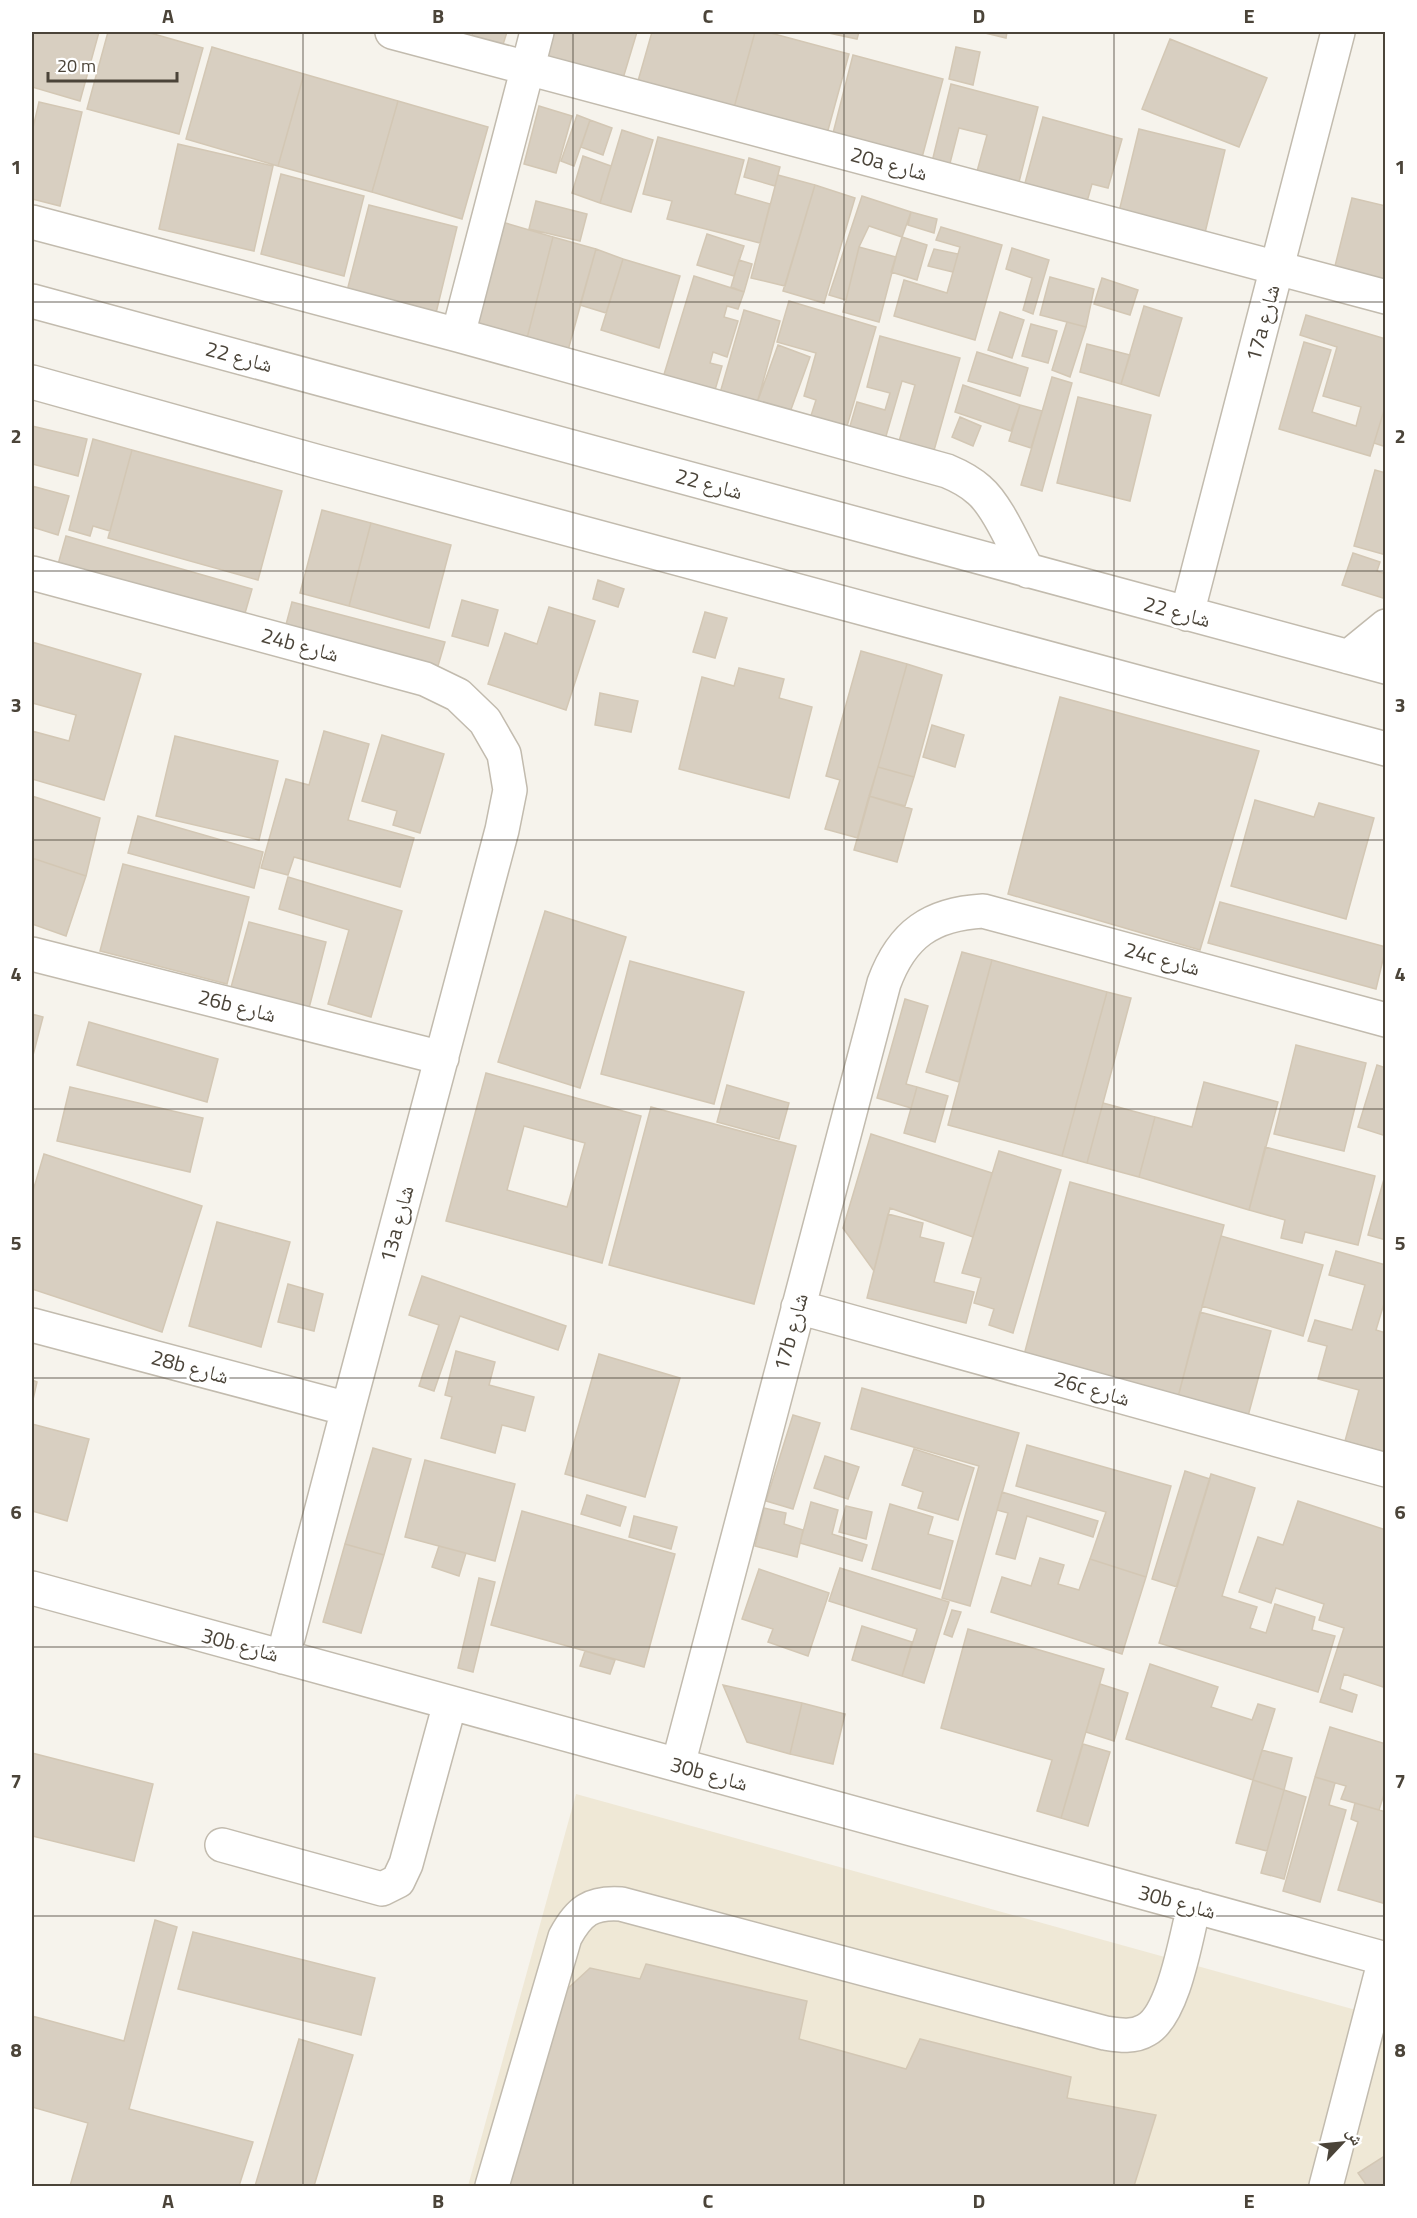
<svg xmlns="http://www.w3.org/2000/svg" width="1417" height="2218" font-family="'Titillium Web','Noto Naskh Arabic',sans-serif">
<style>
.education{fill:#efe8d6}
.building{fill:#d8cfc1;stroke:#d3c7b4;stroke-width:1.5;fill-rule:evenodd}
.lines{fill:none;stroke-linecap:round;stroke-linejoin:round}
.minor-casing{stroke:#c2bbae;stroke-width:36}
.minor{stroke:#fff;stroke-width:33}
.grid{fill:none;stroke:#4b4439;stroke-width:1.5;stroke-opacity:0.55}
.labels{text-anchor:middle;stroke-width:6;stroke-linejoin:round;paint-order:stroke}
.street-label{font-size:21px;fill:#4b4439;stroke:#fff}
.neatline{fill:none;stroke:#4b4439;stroke-width:2}
.grid-label{font-size:20px;text-anchor:middle;font-weight:bold;fill:#4b4439}
</style>
<rect width="100%" height="100%" fill="#f6f3ec"/>
<!-- education -->
<path class="education" d="M576,1794L1385,2018V2186H468Z"/>
<!-- building -->
<path class="building" d="M32,32H99L80,101L32,87Z
M108,32H147L203,48L179,134L87,109Z
M473,32H507L499,57L468,48Z
M551,32H637L621,85L543,61Z
M652,32H755L732,115L636,88Z
M755,32H767L849,54L825,141L732,115Z
M824,32H859L857,39Z
M981,32H1007L1006,38Z
M1170,39L1267,78L1239,147L1142,109Z
M212,47L304,74L278,166L186,139Z
M956,47L980,52L973,85L949,79Z
M853,55L943,79L920,165L831,141Z
M304,74L398,101L372,192L278,166Z
M951,84L1038,107L1018,186L976,175L987,135L959,128L948,171L931,166Z
M398,101L488,127L462,219L372,192Z
M39,102L82,112L60,206L32,199V132Z
M539,106L572,116L556,173L524,164Z
M577,115L590,120L574,166L561,161Z
M1043,117L1122,139L1108,188L1092,184L1084,212L1022,194Z
M590,120L612,128L603,155L581,147Z
M1139,129L1225,150L1203,241L1117,220Z
M622,130L653,140L631,212L600,203Z
M658,137L744,160L735,194L770,204L760,243L667,219L672,201L643,194Z
M178,144L273,166L254,251L159,229Z
M583,156L611,166L600,203L572,193Z
M749,158L780,167L775,186L744,177Z
M281,174L364,196L344,276L261,254Z
M778,175L815,185L785,286L751,278Z
M815,185L855,198L824,303L783,291Z
M862,196L911,212L902,237L869,226L859,247L846,300L829,295Z
M1352,198L1386,206V287L1333,274Z
M536,201L587,214L580,241L529,229Z
M369,205L457,227L436,313L347,291Z
M911,212L937,219L934,233L908,225Z
M499,221L553,237L526,342L470,326Z
M941,227L1002,245L975,340L894,316L904,280L947,293L960,247L936,240Z
M707,234L744,246L734,276L697,265Z
M553,237L596,249L567,354L526,342Z
M902,237L927,245L917,280L891,272Z
M859,247L896,257L879,322L843,312Z
M1012,248L1049,260L1033,314L1023,310L1032,278L1006,269Z
M596,249L623,259L606,313L580,305Z
M934,249L958,254L953,272L928,266Z
M623,259L680,276L659,348L601,330Z
M739,260L752,264L744,292L731,287Z
M694,276L744,292L738,309L727,306L724,317L738,321L727,357L713,352L710,363L722,366L713,397L662,381Z
M1050,277L1094,289L1086,327L1040,315Z
M1102,278L1138,290L1130,315L1094,304Z
M789,301L876,327L845,433L809,422L816,400L804,396L816,353L777,342Z
M1144,306L1182,318L1159,396L1121,384Z
M744,310L780,321L757,403L720,393Z
M1000,312L1024,320L1012,358L988,350Z
M1306,315L1386,339V404L1370,456L1279,429L1304,342L1331,350L1312,412L1356,426L1361,407L1323,396L1337,347L1300,335Z
M1067,322L1086,327L1070,377L1052,370Z
M1031,324L1057,331L1048,363L1022,356Z
M880,336L960,358L933,454L898,445L915,385L902,381L884,443L848,433L857,402L885,410L890,393L867,387Z
M1087,344L1130,355L1121,384L1080,372Z
M778,345L810,357L789,415L757,403Z
M977,352L1028,368L1020,396L968,381Z
M1052,377L1072,383L1042,491L1021,485Z
M963,385L1020,405L1011,431L955,412Z
M1078,397L1151,415L1130,501L1057,483Z
M1386,404V447L1374,443Z
M1020,405L1042,411L1031,448L1009,441Z
M960,417L981,426L973,446L952,437Z
M32,426L87,439L78,476L32,464Z
M93,439L132,450L110,531L93,526L90,536L69,530Z
M132,450L282,491L258,580L108,538Z
M1375,470L1386,473V555L1354,546Z
M32,486L69,496L58,535L32,527Z
M322,510L371,523L349,606L300,593Z
M371,523L451,545L429,628L349,606Z
M66,536L252,589L241,627L55,575Z
M1353,553L1380,562L1377,571L1386,574V599L1342,585Z
M598,580L624,589L618,607L593,599Z
M462,600L498,610L488,646L452,636Z
M292,602L445,642L435,676L283,636Z
M549,607L595,621L566,710L488,684L505,633L537,644Z
M705,612L727,618L715,658L693,652Z
M32,642L141,674L104,800L32,779V731L69,741L76,715L32,703Z
M861,651L907,664L858,838L825,829L840,780L826,776Z
M907,664L942,675L914,777L878,767Z
M739,668L784,679L779,698L812,707L789,798L679,769L702,677L734,686Z
M600,693L638,701L631,732L595,725Z
M1060,697L1259,751L1200,950L1008,894Z
M932,725L964,735L955,767L923,757Z
M324,731L369,744L348,820L414,838L400,887L294,857L288,875L261,868L286,779L309,785Z
M382,735L444,754L420,833L393,825L397,811L362,801Z
M175,736L278,761L259,840L156,816Z
M878,767L914,777L905,806L869,796Z
M32,796L100,818L86,876L32,858Z
M869,796L912,809L897,862L854,850Z
M1255,800L1314,817L1319,803L1374,818L1346,919L1231,886Z
M138,816L263,852L254,888L128,853Z
M32,858L86,876L66,936L32,924Z
M123,864L249,897L227,984L100,951Z
M288,877L402,911L371,1017L328,1004L349,930L279,909Z
M1220,902L1386,947L1376,989L1208,943Z
M545,911L626,937L580,1088L498,1062Z
M249,922L326,942L308,1012L230,991Z
M962,952L992,960L959,1082L926,1072Z
M992,960L1107,992L1062,1156L948,1125Z
M630,961L744,992L714,1104L601,1074Z
M1107,992L1131,998L1087,1163L1062,1156Z
M905,999L928,1006L906,1084L917,1087L911,1108L877,1098Z
M32,1014L43,1017L32,1059Z
M89,1022L218,1059L207,1102L77,1065Z
M1296,1045L1366,1063L1344,1151L1274,1134Z
M1377,1065L1386,1068V1136L1358,1127Z
M486,1073L641,1116L602,1263L446,1221ZM524,1126L585,1143L567,1207L507,1190Z
M1204,1082L1278,1102L1249,1210L1139,1177L1155,1117L1192,1127Z
M727,1085L789,1103L779,1139L717,1122Z
M70,1087L203,1118L190,1172L57,1141Z
M917,1087L948,1096L935,1142L904,1133Z
M1103,1103L1155,1117L1139,1177L1087,1163Z
M651,1107L796,1146L754,1304L609,1265Z
M871,1134L992,1173L973,1237L890,1208L874,1271L843,1228Z
M1265,1147L1375,1176L1358,1245L1305,1232L1302,1243L1281,1238L1285,1220L1249,1210Z
M999,1151L1061,1170L1013,1333L989,1325L994,1309L974,1303L981,1278L962,1273Z
M44,1154L202,1206L162,1332L32,1289V1194Z
M1386,1172V1240L1368,1235Z
M1070,1182L1224,1225L1178,1397L1024,1355Z
M888,1214L923,1223L920,1237L944,1243L934,1282L974,1292L966,1323L867,1298Z
M217,1222L290,1242L261,1347L189,1326Z
M1221,1236L1323,1265L1303,1336L1202,1306Z
M1336,1251L1386,1265V1297L1376,1330L1386,1333V1452L1345,1441L1359,1390L1318,1379L1327,1346L1308,1341L1315,1320L1352,1330L1365,1285L1329,1275Z
M422,1276L566,1326L558,1350L460,1316L434,1391L419,1386L439,1325L409,1315Z
M288,1284L323,1294L314,1331L278,1322Z
M1200,1312L1271,1331L1248,1416L1178,1397Z
M456,1351L495,1362L489,1385L534,1397L525,1431L502,1425L495,1453L441,1438L452,1397L445,1395Z
M599,1354L680,1378L645,1497L565,1474Z
M32,1380L37,1382L32,1404Z
M862,1388L1019,1433L970,1606L942,1598L979,1466L851,1429Z
M793,1415L820,1423L793,1509L766,1501Z
M32,1424L89,1439L67,1521L32,1511Z
M1027,1445L1171,1486L1146,1577L1090,1559L1106,1512L1016,1486Z
M373,1448L411,1459L384,1555L345,1544Z
M914,1449L974,1468L958,1520L918,1508L923,1492L902,1485Z
M825,1456L859,1467L848,1499L814,1488Z
M425,1460L515,1484L495,1561L405,1537Z
M1185,1471L1210,1479L1177,1587L1152,1579Z
M1211,1474L1255,1488L1222,1596L1257,1607L1250,1628L1266,1633L1275,1604L1315,1617L1312,1630L1335,1636L1318,1692L1159,1643Z
M1002,1492L1098,1521L1093,1537L1027,1516L1015,1559L996,1554L1008,1513L997,1510Z
M587,1495L626,1507L620,1526L581,1514Z
M1298,1501L1386,1530V1688L1344,1674L1340,1689L1357,1695L1352,1712L1320,1702L1344,1628L1319,1620L1324,1604L1276,1588L1271,1603L1239,1592L1258,1537L1283,1545Z
M811,1502L838,1510L832,1534L867,1545L862,1561L800,1543Z
M890,1504L933,1517L928,1534L953,1541L940,1589L872,1569Z
M846,1506L872,1512L866,1539L839,1532Z
M764,1508L786,1513L784,1524L803,1530L797,1557L755,1546Z
M522,1511L675,1554L644,1667L491,1625Z
M634,1516L677,1527L671,1549L629,1537Z
M345,1544L384,1555L361,1633L323,1622Z
M439,1546L466,1553L459,1576L432,1567Z
M1040,1558L1064,1565L1058,1584L1079,1590L1090,1559L1146,1577L1122,1654L991,1612L1002,1577L1031,1586Z
M840,1568L949,1602L924,1683L902,1676L917,1629L829,1601Z
M759,1569L829,1593L808,1656L768,1642L773,1629L742,1619Z
M479,1578L495,1582L473,1672L458,1668Z
M952,1610L961,1612L952,1637L944,1634Z
M862,1626L912,1642L902,1676L852,1660Z
M968,1629L1104,1669L1061,1818L1037,1811L1052,1760L941,1728Z
M585,1651L615,1660L610,1674L580,1666Z
M1150,1664L1218,1687L1211,1707L1252,1720L1258,1704L1275,1709L1253,1780L1126,1739Z
M1100,1684L1128,1693L1114,1741L1086,1732Z
M723,1685L802,1703L790,1754L747,1742Z
M802,1703L845,1714L833,1764L790,1754Z
M1330,1727L1386,1744V1788L1379,1810L1341,1799L1346,1786L1315,1777Z
M1083,1744L1110,1752L1088,1826L1061,1818Z
M1262,1750L1292,1758L1284,1790L1253,1780Z
M32,1753L153,1784L134,1861L32,1836Z
M1315,1777L1335,1783L1329,1805L1346,1810L1320,1902L1283,1891Z
M1253,1780L1284,1790L1267,1851L1236,1843Z
M1284,1790L1306,1797L1284,1879L1261,1873Z
M1355,1803L1386,1812V1904L1338,1890L1358,1822L1351,1819Z
M155,1920L177,1927L129,2109L253,2142L239,2186H70L88,2123L32,2107V2016L124,2041Z
M193,1932L375,1978L361,2035L178,1989Z
M646,1964L807,2001L799,2039L906,2069L920,2039L1071,2077L1067,2098L1156,2115L1134,2186H499L549,2006L590,1968L640,1979Z
M299,2039L353,2055L314,2186H255Z
M1386,2155V2186H1367L1358,2173Z"/>
<g class="lines">
<defs>
<path id="minor" d="M392,32L1386,297
M32,222L458,335L947,471C959,476 969,481 979,490C998,506 1015,548 1028,571
M32,301L1386,667
M458,335L537,32
M32,382L319,462L1386,749
M32,573L425,679L458,695L485,721L504,754L510,790L502,830L348,1409L283,1657
M1187,614L1338,32
M1348,657L1386,626
M32,954L442,1058
M798,1307L1386,1470
M32,1325L348,1409
M32,1588L1386,1959
M678,1765L884,983C902,934 931,914 983,911L1386,1020
M222,1845L382,1889L398,1881L406,1864L450,1703
M492,2186L565,1937C579,1911 591,1902 621,1904L1105,2033C1118,2035 1133,2038 1146,2030C1174,2015 1186,1937 1194,1906
M1326,2186L1385,1959"/>
</defs>
<!-- minor casing -->
<use href="#minor" class="minor-casing"/>
<!-- minor -->
<use href="#minor" class="minor"/>
</g>
<!-- grid -->
<path class="grid" d="M303,32V2186M573,32V2186M844,32V2186M1114,32V2186M32,302H1386M32,571H1386M32,840H1386M32,1109H1386M32,1378H1386M32,1647H1386M32,1916H1386"/>
<g class="labels">
<!-- street labels -->
<g class="street-label">
<text transform="translate(889 164) rotate(15)" y="7">20a شارع</text>
<text transform="translate(1263 323) rotate(-75)" y="7">17a شارع</text>
<text transform="translate(239 357) rotate(15)" y="7">شارع 22</text>
<text transform="translate(709 484) rotate(15)" y="7">شارع 22</text>
<text transform="translate(1177 612) rotate(15)" y="7">شارع 22</text>
<text transform="translate(300 645) rotate(15)" y="7">24b شارع</text>
<text transform="translate(1162 959) rotate(15)" y="7">24c شارع</text>
<text transform="translate(237 1006) rotate(14)" y="7">26b شارع</text>
<text transform="translate(397 1224) rotate(-75)" y="7">13a شارع</text>
<text transform="translate(791 1332) rotate(-75)" y="7">17b شارع</text>
<text transform="translate(190 1367) rotate(15)" y="7">28b شارع</text>
<text transform="translate(1092 1389) rotate(16)" y="7">26c شارع</text>
<text transform="translate(240 1645) rotate(15)" y="7">30b شارع</text>
<text transform="translate(709 1774) rotate(15)" y="7">30b شارع</text>
<text transform="translate(1177 1902) rotate(15)" y="7">30b شارع</text>
</g>
</g>
<!-- border -->
<rect width="1417" height="2218" fill="none" stroke="#ffffff" stroke-width="66"/>
<!-- north arrow -->
<g transform="translate(1342 2143) rotate(64)" stroke="#ffffff" stroke-width="4.5" paint-order="stroke">
<path d="M0-4.5L10 22L0 15L-10 22Z" fill="#4b4439"/>
<text y="-9" font-size="16" font-weight="bold" text-anchor="middle" fill="#4b4439">ش</text>
</g>
<!-- scale -->
<path d="M48 72v9h129v-9" fill="none" stroke="#4b4439" stroke-width="3"/>
<text x="57" y="72" font-size="18" fill="#4b4439" stroke="#ffffff" stroke-width="4.5" paint-order="stroke">20 m</text>
<rect x="33" y="33" width="1351" height="2152" class="neatline"/>
<g class="grid-label">
<text x="168" y="23">A</text>
<text x="438" y="23">B</text>
<text x="708" y="23">C</text>
<text x="979" y="23">D</text>
<text x="1249" y="23">E</text>
<text x="16" y="174">1</text>
<text x="1400" y="174">1</text>
<text x="16" y="443">2</text>
<text x="1400" y="443">2</text>
<text x="16" y="712">3</text>
<text x="1400" y="712">3</text>
<text x="16" y="981">4</text>
<text x="1400" y="981">4</text>
<text x="16" y="1250">5</text>
<text x="1400" y="1250">5</text>
<text x="16" y="1519">6</text>
<text x="1400" y="1519">6</text>
<text x="16" y="1788">7</text>
<text x="1400" y="1788">7</text>
<text x="16" y="2057">8</text>
<text x="1400" y="2057">8</text>
<text x="168" y="2208">A</text>
<text x="438" y="2208">B</text>
<text x="708" y="2208">C</text>
<text x="979" y="2208">D</text>
<text x="1249" y="2208">E</text>
</g>
</svg>
